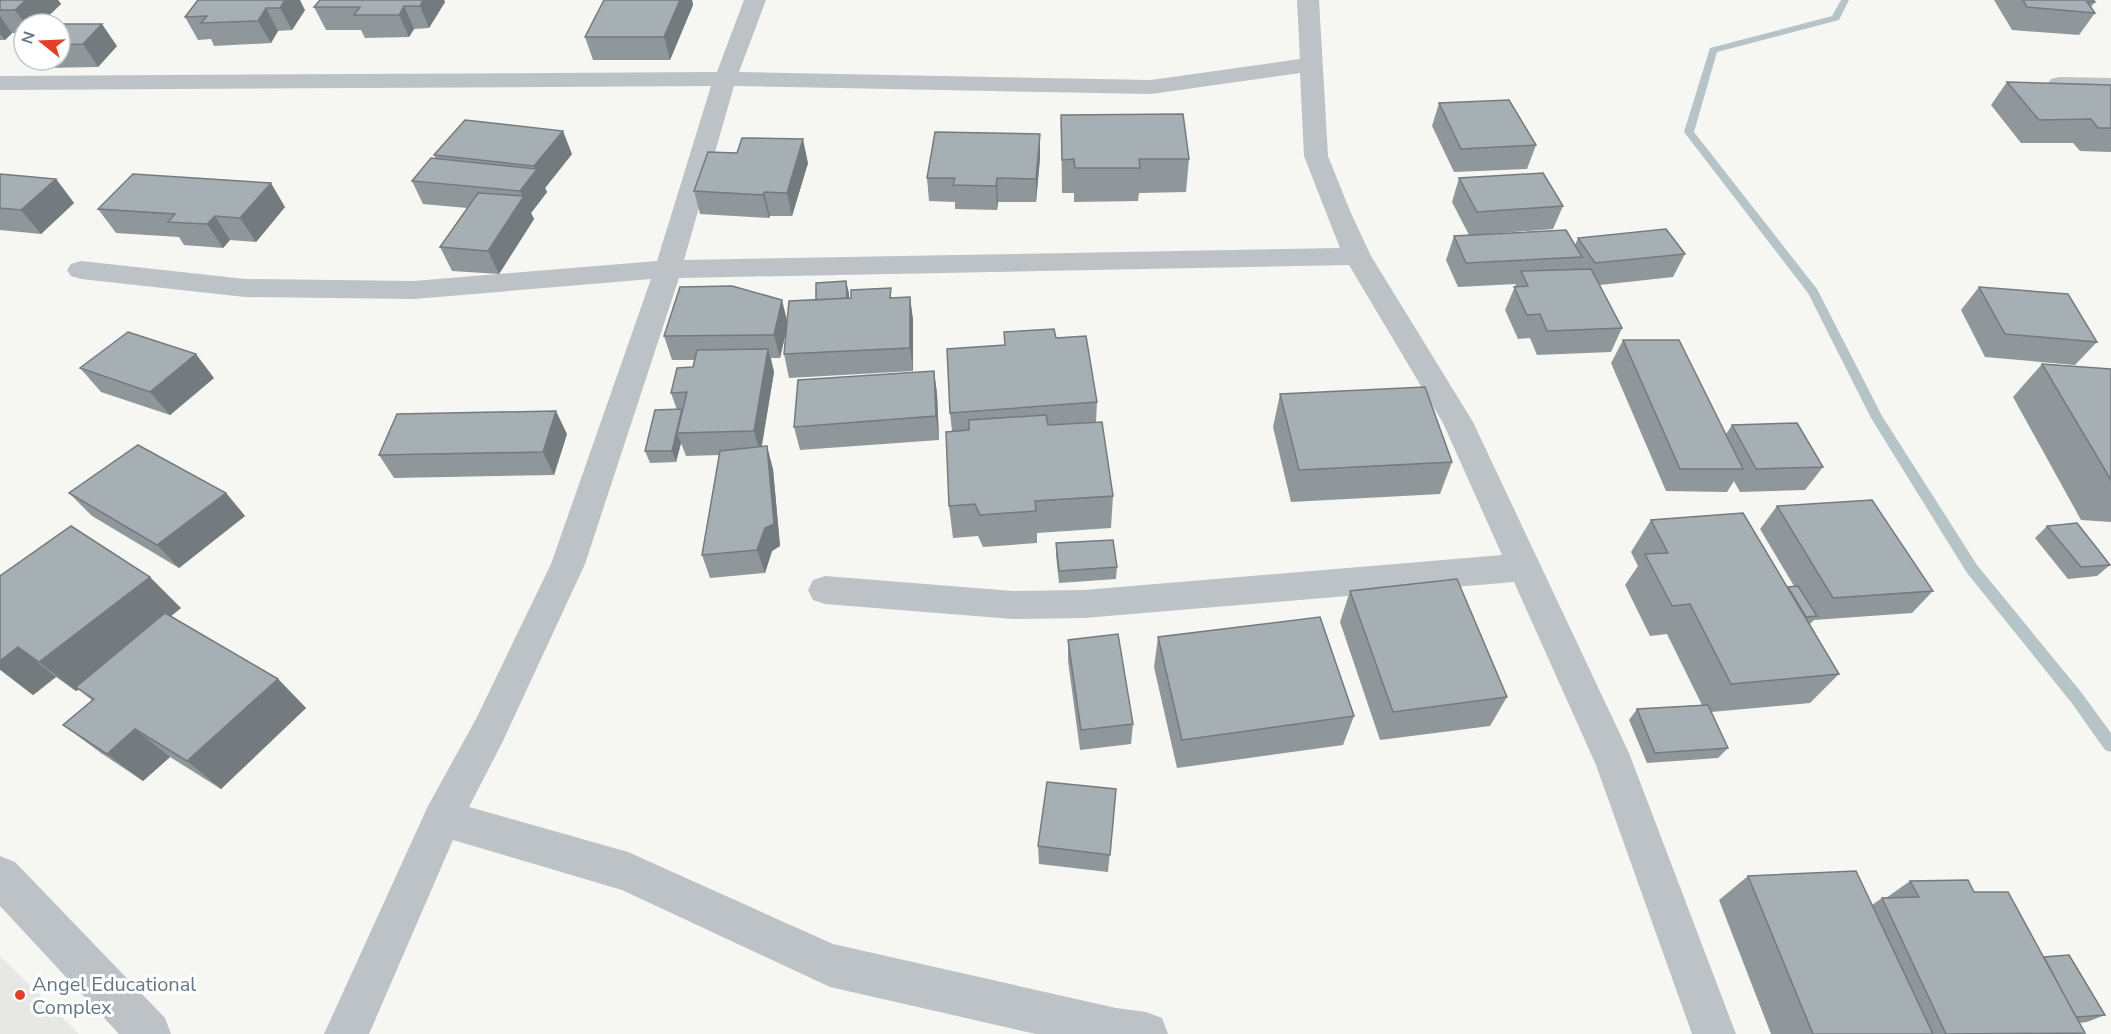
<svg xmlns="http://www.w3.org/2000/svg" width="2111" height="1034" font-family="'Nunito Sans',sans-serif">
<style>
.built{fill:#e7e7e6}
.lines{fill:none;stroke-linecap:round;stroke-linejoin:round}
.stream{fill:#b6c4c7;fill-rule:evenodd}
.minor{fill:#bcc2c5;fill-rule:evenodd}
.wall{fill:#8f979b}
.shaded-wall{fill:#747b7e}
.building{fill:#a6b0b4;stroke:#747b7e;stroke-width:1.5}
.poi-dot{fill:#e14227;stroke:#fff;stroke-width:2}
.labels{text-anchor:middle;stroke-width:6;stroke-linejoin:round;paint-order:stroke}
.near-poi-label{font-size:20px;fill:#657983;stroke:#fff;text-anchor:start}
</style>
<rect width="100%" height="100%" fill="#f6f6f3"/>
<!-- built -->
<path class="built" d="M0,956L79,1034H0Z"/>
<g class="lines">
<!-- stream -->
<path class="stream" d="M1841,0H1849L1839,20L1717,52L1694,132L1817,289L1882,416L1977,565L2081,692L2111,733V752L2105,750L2071,702L1967,573L1871,418L1808,293L1684,132L1710,48L1832,16Z"/>
<!-- minor -->
<path class="minor" d="M744,0H766L739,72L1151,80L1300,59L1297,0H1319L1328,156L1350,211L1371,256L1473,422L1629,753L1736,1034H1692L1596,765L1514,582L1084,618L1013,619L825,604L813,600L808,590L813,580L825,576L1013,591L1084,590L1502,555L1443,423L1349,265L679,278L585,564L502,743L469,807L628,852L833,944L1116,1008L1146,1012L1162,1018L1168,1034H1036L830,987L622,890L453,840L369,1034H324L428,806L476,719L551,564L651,279L414,299L245,297L81,279L71,276L67,270L71,264L81,261L245,279L414,281L657,261L711,86L0,90V76L717,72ZM1300,73L1304,156L1340,248L684,260L734,86L1151,94Z
M2059,77L2111,78V92L2051,89L2047,84L2051,79Z
M0,856L15,862L165,1018L171,1034H119L0,906Z"/>
</g>
<!-- wall -->
<path class="wall" d="M0,0H58L61,4L40,24H24V33H12L5,40H0Z
M198,0L305,10L292,30L278,31L271,43L214,46L211,39L198,40L185,17Z
M320,0H444L445,2L429,28L414,29L409,37L365,38L361,30H326L314,7Z
M604,0H692L693,5L670,60H593L585,37Z
M1994,0H2093L2095,2L2091,7L2095,13L2079,35L2012,30Z
M60,24L117,46L98,67L43,68L37,60H60Z
M2007,82L2111,85V152L2080,151L2073,143H2021L1991,105Z
M1439,103L1536,145L1527,169L1454,172L1432,126Z
M1061,115L1189,159L1186,192L1139,193L1138,201L1074,202V193H1062Z
M1040,134V158L1036,202H998L997,210L955,209V202L929,201L927,178Z
M572,154L545,188L547,192L531,213L534,219L499,274L452,271L440,247L467,208L423,204L412,181L436,159L434,155Z
M808,163L792,216H770L769,218L700,214L694,191Z
M0,174L56,179L74,203L41,234L0,230Z
M1459,178L1563,206L1553,229L1488,234L1575,245L1578,238L1685,254L1673,277L1600,285L1622,328L1611,352L1537,355L1530,338L1518,339L1505,310L1516,284L1458,287L1446,260L1454,236L1469,235L1452,202Z
M285,207L256,242L230,240L223,248L184,245L179,237L116,233L98,209Z
M846,281L849,298L910,297L913,320V371L789,378L784,354L786,331L780,358H771L774,372L762,446L773,469L780,546L772,551L765,573L710,578L702,555L719,455L686,456L681,443L676,462L650,463L645,451L677,410L671,393L693,367L695,360H672L664,336L787,320L816,300Z
M1979,287L2097,342L2075,365L1985,357L1961,310Z
M1056,338L1097,402L1096,422L1113,496L1111,528L1037,533V543L983,547L978,536L953,538L949,506L952,431L950,413L1005,345Z
M1623,340L1726,434L1732,425L1823,467L1805,490L1740,492L1734,481L1727,492L1666,491L1611,363Z
M2042,364L2111,369V522L2081,520L2013,397Z
M80,368L214,378L170,415L101,392Z
M934,371L937,394L939,440L800,450L794,427Z
M1280,394L1452,462L1440,494L1291,502L1273,427Z
M567,434L554,475L394,478L379,455Z
M69,493H226L245,516L179,568L92,516Z
M1777,506L1933,591L1912,613L1814,620L1810,624L1839,674L1810,703L1711,712L1728,748L1718,758L1647,763L1629,720L1637,709L1702,705L1667,634L1650,636L1625,585L1638,566L1631,552L1651,520L1788,587L1794,586L1760,529Z
M2047,526L2110,565L2097,576L2068,579L2035,538Z
M1056,543L1117,567L1116,579L1059,583L1056,555Z
M0,576L181,608L171,616L278,679L306,708L221,789L170,757L143,781L101,753L63,725L93,701L79,690L76,691L56,677L33,695L0,670Z
M1350,591L1507,697L1490,726L1380,740L1340,622Z
M1158,637L1354,716L1343,745L1177,768L1154,667Z
M1068,640L1133,724L1131,744L1080,750L1068,661Z
M1116,789L1108,872L1039,864L1038,846Z
M1748,876L1872,905L1882,898H1886L1910,881L1974,892L2105,1015L2087,1022L2079,1023L2085,1033L2082,1034H1771L1719,900Z"/>
<!-- shaded-wall -->
<path class="shaded-wall" d="M26,0H58L61,4L40,24H25L15,10Z
M285,0H300L305,10L292,30L280,8Z
M423,0H444L445,2L429,28L420,6Z
M680,0H692L693,5L670,60L664,37Z
M404,6L414,29L409,37L399,15Z
M266,8L278,31L271,43L258,21Z
M0,16L12,33L5,40L0,34Z
M102,24L117,46L98,67L83,44Z
M563,131L572,154L545,188L547,192L531,213L534,219L499,274L488,251L523,197L520,191L536,170L534,166Z
M1040,134V158L1036,202V179Z
M803,139L808,163L792,216L787,193Z
M997,178L998,202L997,210L996,186Z
M56,179L74,203L41,234L21,210Z
M271,183L285,207L256,242L240,218Z
M764,192L770,216L769,218L763,195Z
M215,216L230,240L223,248L207,224Z
M846,281L849,293V310L847,298Z
M910,297L913,320V371L910,348Z
M782,300L788,324L780,358L774,335Z
M768,349L774,372L760,454L754,431Z
M196,354L214,378L170,415L150,392Z
M934,371L937,394L939,440L936,416Z
M682,409L686,421L677,433L681,443L676,462L672,451Z
M556,411L567,434L554,475L543,452Z
M767,446L773,469L780,546L772,551L765,573L757,550Z
M226,493L245,516L179,568L157,545Z
M150,577L181,608L76,691L39,662Z
M18,647L56,677L33,695L0,669V661Z
M278,679L306,708L221,789L187,761Z
M135,729L170,757L143,781L107,754Z"/>
<!-- building -->
<path class="building" d="M0,0H26L15,10H0Z
M198,0H285L280,8H266L258,21L201,23L207,16L185,17Z
M320,0H423L420,6H404L399,15H354L360,7H314Z
M604,0H680L664,37H585Z
M2023,0H2093L2095,2H2087L2095,13L2027,7Z
M60,24H102L83,44L60,45Z
M2007,82L2111,85V128H2098L2091,119L2039,120Z
M1509,100L1536,145L1461,149L1439,103Z
M1183,114L1189,159H1139L1140,168H1075L1074,159L1062,160L1061,115Z
M465,120L563,131L534,166L434,155Z
M935,132L1040,134L1036,179L997,178L996,186L953,185L955,178H927Z
M742,138L803,139L787,193L764,192L763,195L694,191L708,152L737,153Z
M431,158L537,169L520,191L412,181Z
M1543,173L1563,206L1477,212L1459,178Z
M0,174L56,179L21,210L0,208Z
M133,174L271,183L240,218L215,216L207,224L168,222L175,214L98,209Z
M478,193L524,196L488,251L440,247Z
M1666,229L1685,254L1595,263L1578,238Z
M1566,230L1582,257L1466,263L1454,236Z
M1591,269L1622,328L1547,331L1540,314L1527,315L1514,287L1528,286L1521,271Z
M846,281L847,298L816,300V283Z
M732,286L782,300L774,335L664,336L680,287Z
M1979,287L2068,294L2097,342L2005,334Z
M891,288L890,298L910,297V348L784,354L789,301L851,298V290Z
M1054,329L1056,338L1086,336L1097,402L950,413L947,349L1005,345L1004,332Z
M128,332L196,354L150,392L80,368Z
M1623,340H1679L1743,469H1680Z
M768,349L754,431L677,433L687,392L671,393L677,368L693,367L697,350Z
M2042,364L2111,369V480Z
M934,371L936,416L794,427L798,380Z
M1425,387L1452,462L1299,470L1280,394Z
M682,409L672,451H645L655,410Z
M556,411L543,452L379,455L397,414Z
M1046,415L1048,425L1102,422L1113,496L1035,501L1036,511L980,515L975,504L949,506L946,432L969,430V420Z
M1797,423L1823,467L1756,469L1732,425Z
M138,445L226,493L157,545L69,493Z
M767,446L774,524L765,528L757,550L702,555L720,451Z
M1872,500L1933,591L1833,598L1777,506Z
M1743,513L1839,674L1731,684L1690,604L1672,606L1645,554L1668,553L1651,520Z
M2077,523L2110,565L2081,567L2047,526Z
M71,526L150,577L39,662L18,647L0,661V576Z
M1113,540L1117,567L1059,571L1056,543Z
M1457,579L1507,697L1393,712L1350,591Z
M1798,586L1817,616L1806,617L1788,587Z
M165,613L278,679L187,761L135,729L107,754L63,725L94,699L76,687Z
M1320,617L1354,716L1182,740L1158,637Z
M1118,634L1133,724L1081,730L1068,640Z
M1708,705L1728,748L1655,753L1637,709Z
M1047,782L1116,789L1110,855L1038,846Z
M1856,871L1933,1034H1813L1748,876Z
M1968,880L1974,892H2008L2085,1033L1946,1034L1882,898L1919,897L1910,881Z
M2069,955L2105,1015L2076,1017L2044,957Z"/>
<!-- markers -->
<circle class="poi-dot" cx="20" cy="995" r="6"/>
<g class="labels">
<!-- near-poi labels -->
<g class="near-poi-label">
<text x="32" y="991">Angel Educational<tspan x="32" dy="23">Complex</tspan></text>
</g>
</g>
<!-- north arrow -->
<g transform="translate(42 42) rotate(288)"><circle r="28" fill="#ffffff" stroke="#c1c9cd" stroke-width="1.5"/>
<path d="M0-4.5L10 22L0 15L-10 22Z" fill="#e14227"/>
<text y="-9" font-size="16" font-weight="bold" text-anchor="middle" fill="#657983">N</text>
</g>
</svg>
